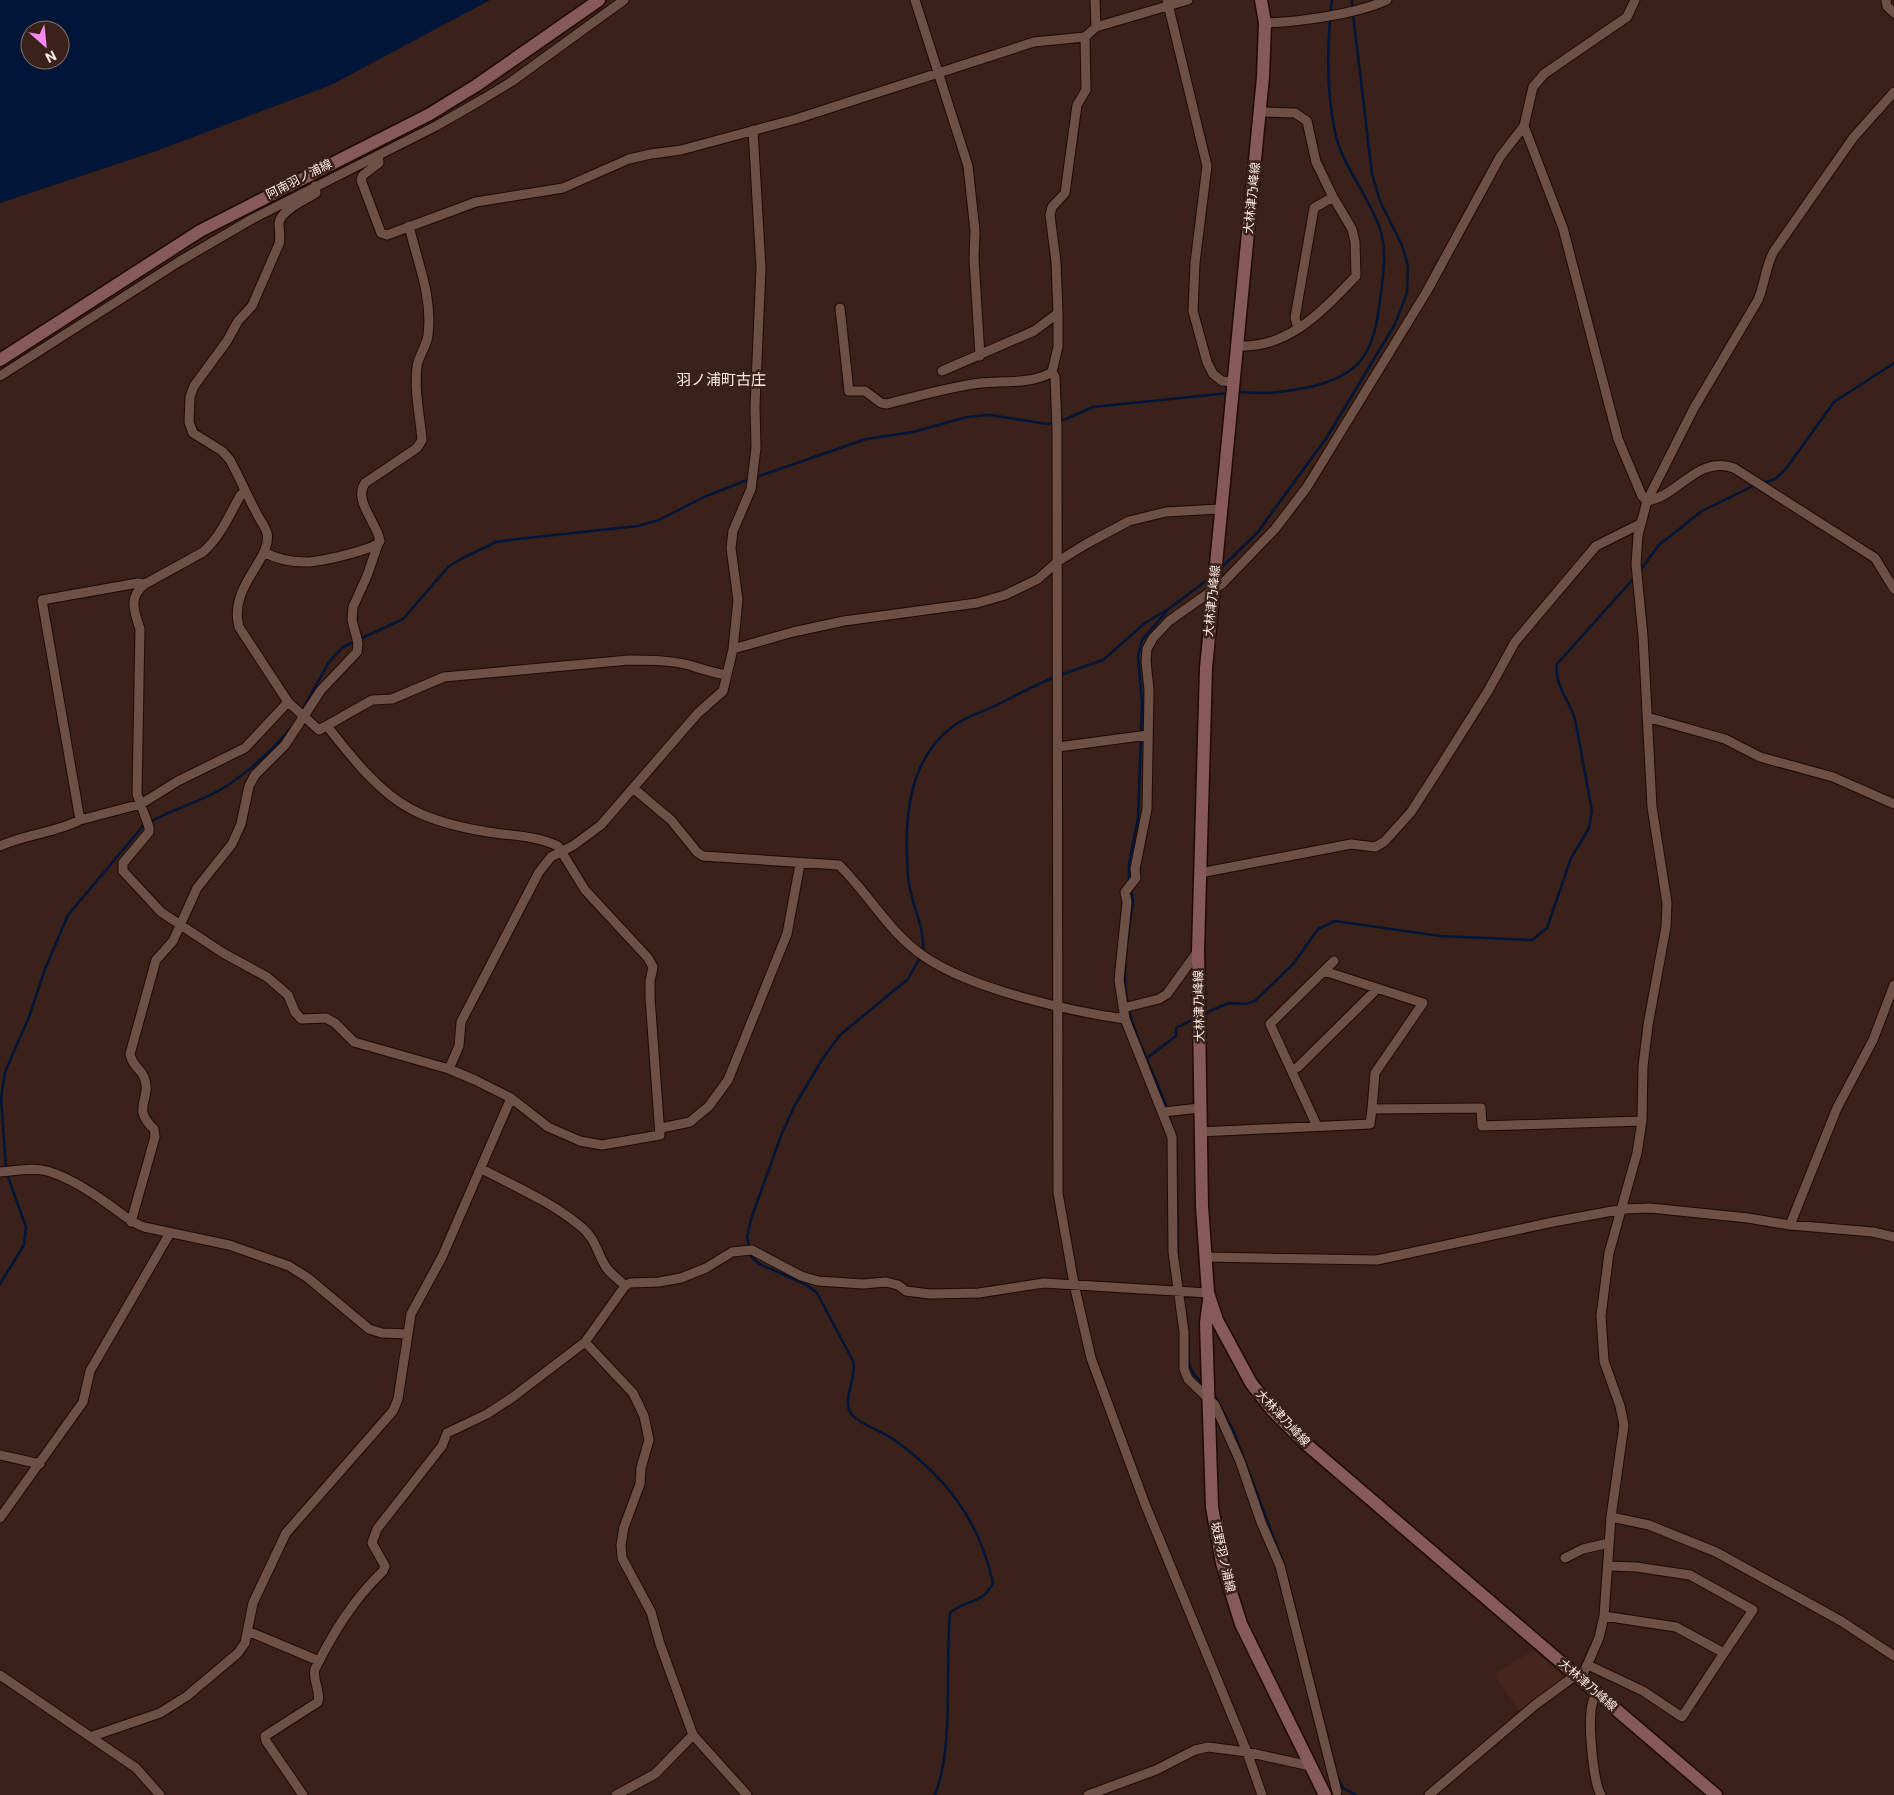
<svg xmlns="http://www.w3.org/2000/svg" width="1894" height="1795" font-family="Roboto,'Noto Sans JP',sans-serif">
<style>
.built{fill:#46261c}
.water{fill:#011538;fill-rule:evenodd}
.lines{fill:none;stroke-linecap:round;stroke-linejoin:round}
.stream{stroke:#011538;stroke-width:2.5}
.street-casing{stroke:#200a04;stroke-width:11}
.secondary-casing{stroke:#200a04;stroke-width:15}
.street{stroke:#6d5147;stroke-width:9}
.secondary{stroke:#875a5a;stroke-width:12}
.labels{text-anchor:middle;stroke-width:5;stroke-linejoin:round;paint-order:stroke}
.street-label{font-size:12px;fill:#feede7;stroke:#3a2119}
.quarter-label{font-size:15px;fill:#feede7;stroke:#3a2119}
</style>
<rect width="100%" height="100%" fill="#3a2119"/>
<!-- built -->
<path class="built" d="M1534,1650L1564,1677L1520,1712L1494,1674Z"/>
<!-- water -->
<path class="water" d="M0,0H490L331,85L159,150L0,203ZM30,30H60V60H30Z"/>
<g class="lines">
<!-- stream -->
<path class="stream" d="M1352,0V8
M1330,13L1332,0
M1237,392C1246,392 1255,393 1264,393C1279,393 1294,390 1309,387C1362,376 1374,351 1380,300C1383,277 1387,254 1381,232C1370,196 1343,169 1335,132C1327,95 1327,56 1330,19
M1763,483L1775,479L1785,470L1834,402L1894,363
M1219,570L1257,533L1327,437L1395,324L1407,293L1408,266L1402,245L1380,201L1372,174L1353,14
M1639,572L1659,545L1702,511L1755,485
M1060,675L1103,660L1145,623L1170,608L1211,577
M301,712L329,662L343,647L403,619L449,566L465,557L496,542L517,539L638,526L659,520L704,497L742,482L866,439L913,432L967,417L990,415L1047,424L1066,419L1093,407L1229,393
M1141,733L1142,702L1138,656L1142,640L1167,611
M1129,882V864L1138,818L1141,738
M1131,890L1133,900C1130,924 1125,948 1125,973C1123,1020 1152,1065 1167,1109
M923,951C925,926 910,902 908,877C904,824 906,762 952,727C964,717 983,712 997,705C1016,695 1035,685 1055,677
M921,956L908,979L840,1035L823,1058L795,1105L782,1133L751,1219L747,1237L751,1256L759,1264L805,1284L817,1293L853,1361C857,1378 844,1395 849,1410C854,1423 881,1430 893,1439C945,1476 979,1519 993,1583C981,1606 967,1598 950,1613C945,1667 954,1747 935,1795
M1203,1014L1229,1003L1246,1004L1255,1001L1294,963L1318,929L1335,921L1440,936L1532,940L1547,928L1571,858L1589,828L1592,811L1575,719C1569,700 1554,685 1557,664L1634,578
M1147,1058L1176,1036V1028L1194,1019
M1168,1114L1172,1125
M1176,1138L1178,1257
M6,1168L1,1098L5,1072L29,1017L45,969L68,915L143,826C167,811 195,804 220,790C250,772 273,750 295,723
M0,1284L24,1245L26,1227L7,1174
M1185,1309L1188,1329
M1188,1334C1190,1360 1183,1366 1204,1385
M1214,1394L1233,1430L1284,1565L1338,1778L1343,1788L1356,1795"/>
<defs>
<path id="street" d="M915,0L968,166L975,231L974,259L980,356
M1095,0L1096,27
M1167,0L1207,166L1195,263L1193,311L1207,362L1213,374L1222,381L1233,382
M1886,0L1887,6L1894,13
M1265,23C1299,22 1357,14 1387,0
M1260,112L1295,113L1307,121L1316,162L1333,197L1314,208L1295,318L1298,328
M1524,126L1563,228L1618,439L1642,496L1647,501
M378,155L379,163L363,175L361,180L381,233L387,235L476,202L563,188L629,159L651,154L681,150L796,119L1034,42L1085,37
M315,186L316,193C305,200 279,211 279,224C279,231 281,237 279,244L252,306L238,321L227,341L194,386L190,397L189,422L193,433L222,451L230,460C239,477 247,495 256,512C259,519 265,526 267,533C273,559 228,586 239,627L288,702L319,730L372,700L392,699L444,677L629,660C649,660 669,660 689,665C702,669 713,673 727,675
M840,308L849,391H865L881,403L887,404C917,396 949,387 981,383C1003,381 1033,384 1052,372L1058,347V313L1056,262L1050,215L1052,207L1065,193L1077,105L1086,90L1085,37L1096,27L1188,0
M1237,346C1289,349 1323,310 1356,276L1355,242L1352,229L1333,197
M942,371L1034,331L1058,313
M1052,372L1055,377L1057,428L1058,1193L1074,1284L1091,1358L1145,1504L1247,1752L1262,1795
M0,376L180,261L252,219L436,126L483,99L511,82L624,0
M245,491L240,496C229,516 220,537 203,552L145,584C128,597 134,611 140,629L137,794L149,827V832L123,863V871L161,912L223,953L267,977L288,995L295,1012L301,1019L326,1018L335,1023L354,1042L449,1069L475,1080L511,1098L548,1127L580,1141L602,1145L660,1135L650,998V981L653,967L648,958L585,890L558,846C535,835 512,836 488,832C463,828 433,821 411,809C378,792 350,755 327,726
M1647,501C1679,496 1697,455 1734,468L1875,558L1894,589
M264,552C276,559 292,562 306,562C318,562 375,550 380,541C377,522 353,501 365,483L417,448L422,440C420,416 414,391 417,367C418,356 427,346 428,335C433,297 417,261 409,226
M145,584L138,583L42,600L80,820L141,804L178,781L245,748L288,702
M733,649L793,632L844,621L977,603L1005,595L1038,579L1057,562L1086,544L1129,521L1166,512L1220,509
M1647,717L1725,739L1760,757L1833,777L1894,804
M1058,747L1148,735
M633,788L671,820L697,852L703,856L839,865C869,894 889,933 925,957C972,989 1068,1011 1125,1019
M0,846C26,834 55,833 80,820
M1200,873L1351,844L1375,847L1384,842L1411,812L1433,778L1488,691L1515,642L1596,546L1640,524
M1324,971L1423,1003L1375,1073L1372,1109
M1123,1008L1159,999L1167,994L1198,951
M449,1069L459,1046L461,1022L539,872L551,857L574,845L601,825L698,713L723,691L733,649L738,600L731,548L733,531L751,489L756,448L755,406L761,268L753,130
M1292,1070L1298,1067L1373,993L1375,988
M1163,1112L1200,1108
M1317,1126L1270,1024L1334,961
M661,1128L690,1122L709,1106L728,1080L787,934L800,864
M1200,1132L1370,1124L1372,1109L1481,1108L1482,1126L1642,1121
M482,1169C514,1186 551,1202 579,1225C597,1239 596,1252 606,1267C611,1275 619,1279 625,1286
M0,1172C15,1171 32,1167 47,1171C68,1177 90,1191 108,1204C121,1213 130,1222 144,1227L229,1245L289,1266L308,1278L369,1329L382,1333L407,1334
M131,1222L155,1137L154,1129C130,1107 153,1099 144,1077C140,1067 133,1068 130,1054L156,960L173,941L197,888L232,844L241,824L249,786L255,775L285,745L321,690L357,652L358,643L352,620L353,607L367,576L378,544
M1790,1225L1837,1108L1873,1040L1894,985
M1205,1257L1377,1260L1553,1222L1623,1209L1650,1208L1748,1218L1790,1225L1873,1232L1894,1237
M0,1455L40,1464
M1611,1517L1649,1525L1716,1552L1841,1621L1894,1656
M0,1518L83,1402L90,1371L170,1233
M1565,1558L1583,1549L1609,1543
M1604,1616L1676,1627L1724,1653L1753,1610L1690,1575L1636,1567L1609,1566
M248,1631L319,1661
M1588,1665L1643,1691L1682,1717L1724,1653
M0,1675L136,1768L160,1795
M1581,1679L1599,1638L1604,1616L1611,1517L1624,1425L1620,1406L1604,1361L1601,1316L1609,1253L1637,1153L1642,1121L1643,1066L1648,1025L1666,927L1667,903L1652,807L1643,636L1636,564L1638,535L1647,501L1694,408L1758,300C1765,284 1765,267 1774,251L1853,138L1894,92
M1596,1692C1594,1699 1591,1705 1591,1712C1589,1728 1593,1782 1601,1795
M90,1737L160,1713L187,1696L238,1653L245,1643L253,1603L286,1533L393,1411L398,1399L411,1314L442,1257L511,1098
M1337,1792L1280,1566L1261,1522L1240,1461L1215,1405L1188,1379L1184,1369V1332L1173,1252L1172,1137L1125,1019L1119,980L1127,902L1125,892L1136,878L1135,869L1147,809L1149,690L1146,661L1147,649L1153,638L1169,621L1223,583L1275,529L1307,487L1427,291L1500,157L1524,126L1533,87L1544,74L1627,17L1635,0
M303,1795L266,1741L265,1736L318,1702C321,1690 312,1680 315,1669C333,1633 353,1600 383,1571L385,1566L372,1543L377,1529L442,1446L447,1433L487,1414L513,1397L585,1342
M616,1795L655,1774L693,1735
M747,1795L693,1735L660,1644L651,1612L622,1558L621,1545L624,1527L640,1484L641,1468L649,1440L644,1416L633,1393L585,1342L625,1286L630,1283L659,1282L681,1278L706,1268L732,1252L752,1250L801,1276L818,1281L863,1284L886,1282L898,1285L906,1291L930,1294L979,1293L1044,1283L1208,1293
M1088,1795L1156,1770L1195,1750L1208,1747L1247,1752L1310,1766
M1429,1795L1535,1705L1576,1675"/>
<path id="secondary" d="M1261,0L1265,23L1263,77L1206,668L1198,951L1202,1206L1208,1293L1217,1320L1251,1383L1273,1411L1305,1443L1716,1795
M0,360L200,231L430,114L477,85L599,0
M1209,1300L1206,1323L1212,1507L1222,1563L1241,1624L1325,1795"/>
</defs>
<!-- street casing -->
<use href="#street" class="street-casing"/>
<!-- secondary casing -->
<use href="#secondary" class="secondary-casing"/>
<!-- street -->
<use href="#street" class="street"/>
<!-- secondary -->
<use href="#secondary" class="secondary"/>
</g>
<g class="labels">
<!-- street labels -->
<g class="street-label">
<text transform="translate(299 179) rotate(-27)" y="4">阿南羽ノ浦線</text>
<text transform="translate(1252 198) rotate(-84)" y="4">大林津乃峰線</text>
<text transform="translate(1212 601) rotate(-84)" y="4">大林津乃峰線</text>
<text transform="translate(1199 1006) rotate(-91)" y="4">大林津乃峰線</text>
<text transform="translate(1283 1418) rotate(47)" y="4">大林津乃峰線</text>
<text transform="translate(1223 1557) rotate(77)" y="4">坂野羽ノ浦線</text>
<text transform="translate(1588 1685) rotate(41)" y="4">大林津乃峰線</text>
</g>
<!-- quarter labels -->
<g class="quarter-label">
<text x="721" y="385">羽ノ浦町古庄</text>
</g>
</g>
<!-- north arrow -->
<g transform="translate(45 45) rotate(153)"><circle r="24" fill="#3a2119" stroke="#88736b"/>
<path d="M0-4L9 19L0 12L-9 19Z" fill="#f589ee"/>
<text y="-8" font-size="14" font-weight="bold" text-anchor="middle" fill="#feede7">N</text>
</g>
</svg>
